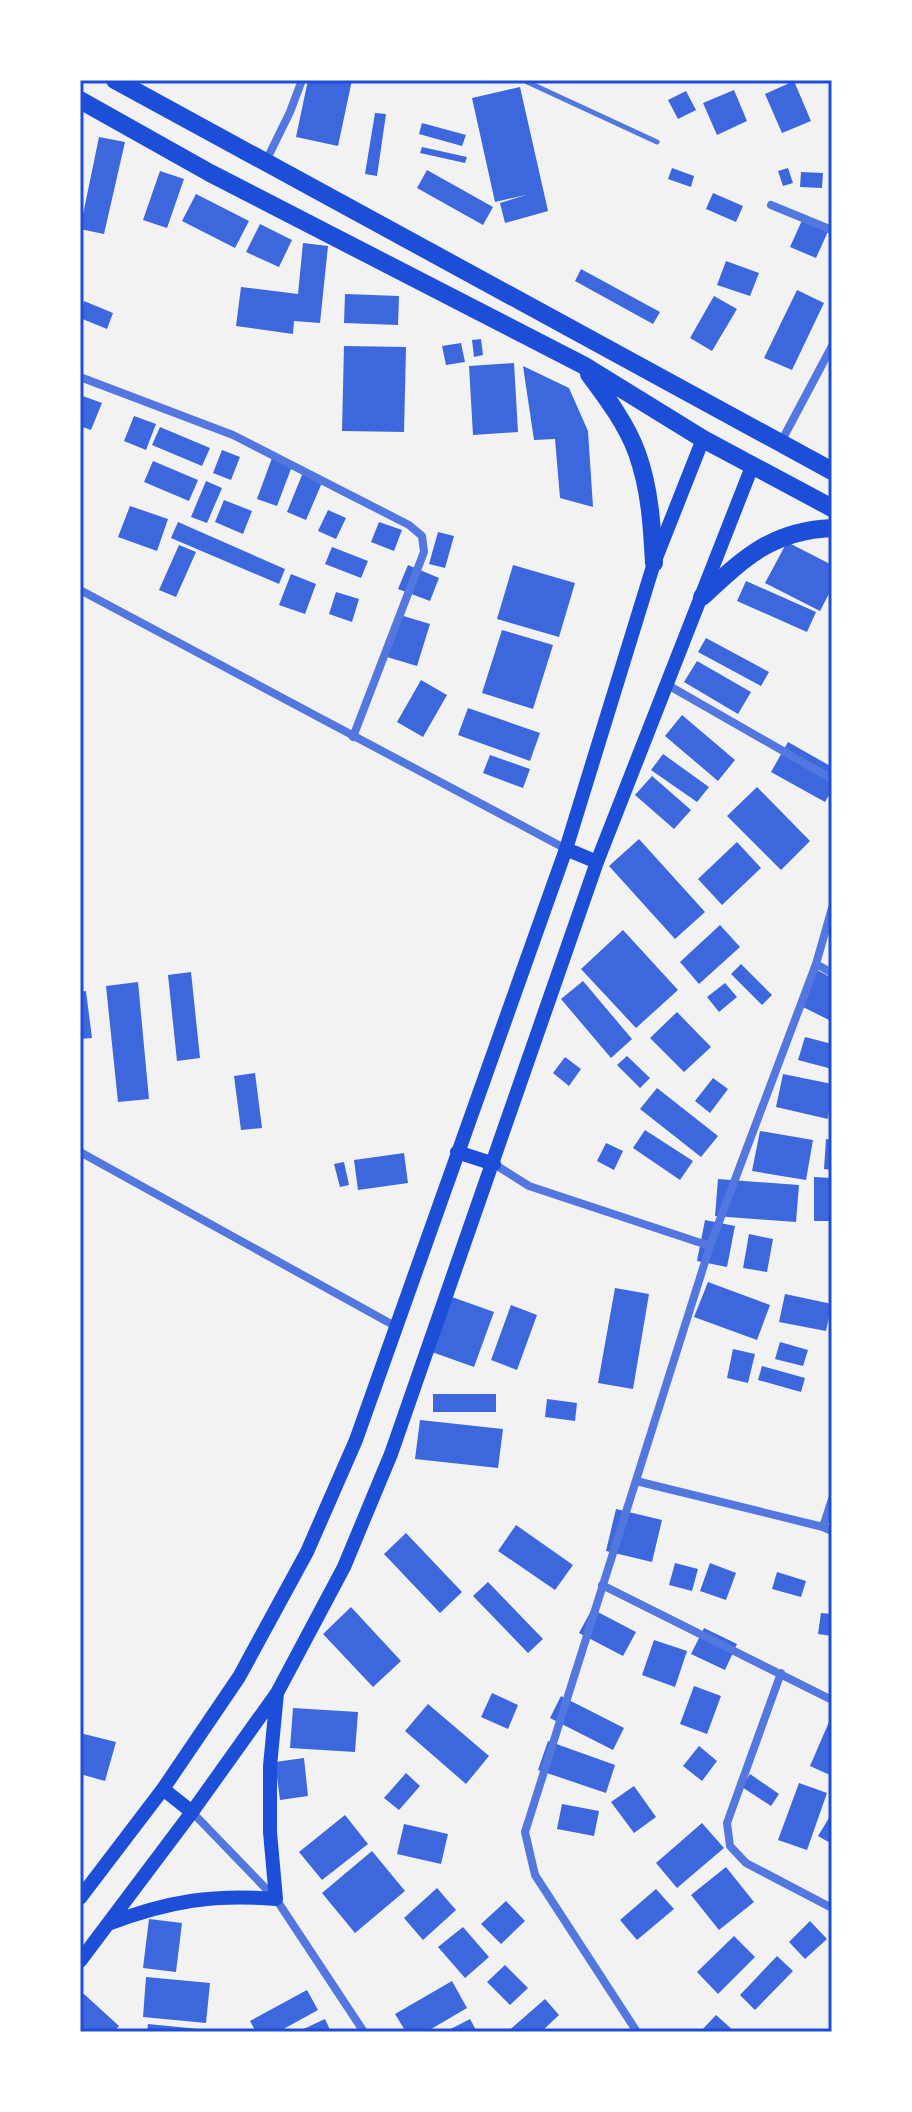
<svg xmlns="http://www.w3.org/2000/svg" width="912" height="2112" font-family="'Playfair Display',serif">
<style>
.building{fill:#3d67dc}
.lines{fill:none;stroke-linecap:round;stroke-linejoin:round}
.service{stroke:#5277de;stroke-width:5}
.minor{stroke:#5277de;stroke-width:8}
.secondary{stroke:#1d4ed8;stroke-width:14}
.trunk{stroke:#1d4ed8;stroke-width:18}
.neatline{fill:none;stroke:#1d4ed8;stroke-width:3}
</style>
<rect width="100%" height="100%" fill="#f2f2f2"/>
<!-- building -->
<path class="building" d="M308,80H352L338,146L296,137Z
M794,81L811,121L782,133L765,94Z
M520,87L548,211L505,223L500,203L526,195L495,202L472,98Z
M734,90L747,121L717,135L703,103Z
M686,91L696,110L678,119L668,100Z
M375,113L386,114L377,176L365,174Z
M422,123L466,135L462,146L419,134Z
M99,137L125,142L104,234L80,229Z
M422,147L467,157L465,163L420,153Z
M672,168L694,176L691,187L668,179Z
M788,168L793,183L783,186L778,171Z
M427,170L493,207L483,225L417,188Z
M160,171L184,179L167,228L143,220Z
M801,172L823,173L822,188L800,187Z
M713,193L743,206L736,222L706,209Z
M196,194L249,221L235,248L182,221Z
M804,216L830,227L816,258L790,247Z
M260,224L292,240L279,267L246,252Z
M303,243L328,246L320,323L294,321L293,334L236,326L241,287L298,294Z
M726,261L759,273L750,296L717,285Z
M581,269L660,312L653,324L575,281Z
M797,290L824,303L792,370L764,358Z
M345,294L399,296L398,325L344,323Z
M714,296L737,309L712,351L690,338Z
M84,301L113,313L107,329L80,318Z
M481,339L483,355L474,357L472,340Z
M461,343L465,362L446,365L442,346Z
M344,346L406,347L404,432L342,431Z
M514,363L518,432L473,435L469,366Z
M523,366L569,388L588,431L593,507L560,498L555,439L534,440Z
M80,395L102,403L91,430L80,426Z
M134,416L156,424L146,450L124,441Z
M160,427L210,448L202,466L152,445Z
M222,450L240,457L231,480L213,473Z
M272,458L292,466L277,506L257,499Z
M153,461L198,480L189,501L144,482Z
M304,470L324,478L306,520L287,512Z
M206,481L222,488L207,523L191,517Z
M224,500L252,511L243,534L215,522Z
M130,506L168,519L157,551L118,537Z
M328,510L346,518L336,539L318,531Z
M178,522L285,569L279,584L171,538Z
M379,522L402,530L394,551L371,542Z
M438,532L454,536L445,568L429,564Z
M787,542L832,565V588L820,611L765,583Z
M179,545L196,552L176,597L159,590Z
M332,547L368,561L361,578L325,564Z
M408,565L439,578L430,601L398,589Z
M513,565L575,583L559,637L497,619Z
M291,574L316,584L305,614L279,605Z
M746,581L816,612L807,632L737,601Z
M336,592L359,599L352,622L329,614Z
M400,615L430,624L417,666L387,657Z
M502,630L553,645L533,709L482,693Z
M706,638L769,672L761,686L698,652Z
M697,661L751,692L738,714L684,682Z
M421,680L447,695L423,737L397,722Z
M468,708L540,733L530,761L458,735Z
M682,715L735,760L718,781L665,736Z
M788,742L832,767V790L825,802L771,772Z
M663,754L709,787L697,802L651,770Z
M490,755L530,769L523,788L483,773Z
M652,776L691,810L674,829L635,795Z
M757,787L810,841L781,870L727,816Z
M639,839L705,912L675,939L609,866Z
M737,842L761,868L722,905L698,879Z
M720,925L740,947L699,984L680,962Z
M623,930L678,990L636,1028L581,969Z
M741,964L772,995L762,1005L731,974Z
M817,970L832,978L831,1021L799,1005Z
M191,972L200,1058L177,1061L168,975Z
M583,981L632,1039L611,1058L561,999Z
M138,982L149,1099L118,1102L106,986Z
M725,983L737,997L719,1012L707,997Z
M86,991L92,1038L80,1039V992Z
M677,1012L711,1047L684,1072L650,1038Z
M805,1037L832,1044V1069L798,1060Z
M627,1056L650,1078L640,1088L617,1065Z
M565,1057L581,1069L569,1086L553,1073Z
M255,1073L262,1128L241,1130L234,1076Z
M783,1074L832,1084L828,1119L776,1107Z
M713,1078L728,1089L710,1113L695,1101Z
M657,1088L718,1136L701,1157L640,1109Z
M645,1130L693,1161L680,1180L633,1148Z
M760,1131L813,1140L806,1180L752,1171Z
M826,1139L832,1140V1170L824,1169Z
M606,1143L623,1151L614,1170L597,1161Z
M404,1153L408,1183L358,1190L354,1160Z
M344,1162L349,1185L340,1187L334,1164Z
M814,1177L832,1178V1221H814Z
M718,1179L799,1185L796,1222L715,1216Z
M705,1220L735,1226L727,1267L697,1261Z
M749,1234L773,1239L767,1272L743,1268Z
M708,1282L770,1305L757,1340L694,1317Z
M615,1288L649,1294L633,1389L598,1383Z
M785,1294L832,1304L826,1331L779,1322Z
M452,1297L494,1312L474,1367L432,1352Z
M511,1305L537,1315L517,1370L491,1360Z
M780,1342L808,1350L803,1366L775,1359Z
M733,1349L755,1354L748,1383L727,1378Z
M762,1366L805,1378L801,1392L758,1380Z
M433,1394H496V1412H433Z
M547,1399L577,1403L575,1421L545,1417Z
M420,1420L503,1429L498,1468L415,1459Z
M616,1509L662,1520L652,1562L606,1551Z
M516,1525L573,1565L555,1590L498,1551Z
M406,1533L462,1592L440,1613L384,1554Z
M675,1563L698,1569L692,1591L669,1585Z
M710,1563L736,1573L726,1600L700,1591Z
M777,1572L806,1581L801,1597L772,1589Z
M488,1582L543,1639L528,1653L473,1596Z
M351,1607L401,1661L373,1687L323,1634Z
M592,1609L636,1632L623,1656L579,1633Z
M821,1613L832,1614V1636L818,1634Z
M704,1628L737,1644L725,1670L691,1654Z
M654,1640L687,1651L675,1687L642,1675Z
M694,1686L721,1696L707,1734L680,1724Z
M492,1693L518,1705L508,1729L481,1717Z
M561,1696L624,1728L613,1750L550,1718Z
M428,1704L489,1756L466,1784L405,1731Z
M293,1708L358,1712L355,1752L290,1748Z
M832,1715V1776L810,1766Z
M80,1733L116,1742L105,1781L80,1774Z
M548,1741L615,1765L606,1793L538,1770Z
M699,1746L717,1761L702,1781L683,1766Z
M304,1758L308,1796L280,1800L275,1762Z
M406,1773L420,1786L399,1810L384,1798Z
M750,1774L779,1794L771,1806L742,1787Z
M799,1783L827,1793L807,1850L778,1840Z
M634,1786L656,1817L634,1833L611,1802Z
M562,1804L599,1811L594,1836L557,1829Z
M832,1813V1844L818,1836Z
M345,1815L368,1844L322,1880L299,1852Z
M702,1823L724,1848L677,1888L656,1863Z
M404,1824L448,1834L441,1864L397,1854Z
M372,1851L405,1891L355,1933L322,1893Z
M726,1867L754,1902L719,1930L691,1895Z
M437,1888L456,1910L423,1940L404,1918Z
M656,1889L674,1909L637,1940L620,1920Z
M506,1901L525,1921L501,1944L481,1924Z
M149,1919L182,1923L176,1972L143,1968Z
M810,1921L827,1939L805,1959L789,1942Z
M463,1927L489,1957L465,1978L438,1947Z
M734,1936L755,1957L718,1994L697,1972Z
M777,1956L793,1971L755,2010L740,1995Z
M505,1965L528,1988L510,2005L487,1982Z
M146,1977L210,1983L206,2023L143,2017Z
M452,1981L467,2008L426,2032H406L395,2014Z
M307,1990L318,2010L278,2032H256L250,2021Z
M84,1994L119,2026L114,2032H80V1998Z
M545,1999L559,2015L541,2032H507Z
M716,2015L735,2032H700Z
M325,2019L331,2032H297Z
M470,2019L477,2032H445Z
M148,2024L199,2029V2032H147Z"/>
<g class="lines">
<!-- service -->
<path class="service" d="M523,80L657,142"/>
<!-- minor -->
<path class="minor" d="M266,161L290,112L302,80
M771,205L832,230
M80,377L233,435L409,525L422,536L424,552L353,737
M781,442L832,346
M80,590L566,849
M666,684L832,779
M816,964L832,973
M80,1152L395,1326
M494,1164L529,1186L710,1246
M636,1481L823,1527L832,1531
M823,1527L832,1499
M602,1585L832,1700
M781,1673L727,1823L730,1846L746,1863L832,1908
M192,1812L276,1899L364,2032
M637,2032L535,1875L525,1832L710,1246L816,964L832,908"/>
<!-- secondary -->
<path class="secondary" d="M566,849L597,862
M457,1152L494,1164
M163,1789L192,1812
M80,1898L163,1789L239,1677L307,1552L356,1440L566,849L654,563L703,439
M108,1924C168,1901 213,1894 276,1899L270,1832V1766L277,1693
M80,1961L192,1812L277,1693L344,1567L391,1454L597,862L753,464"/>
<!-- trunk -->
<path class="trunk" d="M115,80L832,471
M80,100L210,173L583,365L703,439L832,508
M589,374C607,398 627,425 637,453C650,489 652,526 654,563
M702,597C744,558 771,531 832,528"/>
</g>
<!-- border -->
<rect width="912" height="2112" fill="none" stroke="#ffffff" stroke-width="164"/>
<rect x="82" y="82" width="748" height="1948" class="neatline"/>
</svg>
